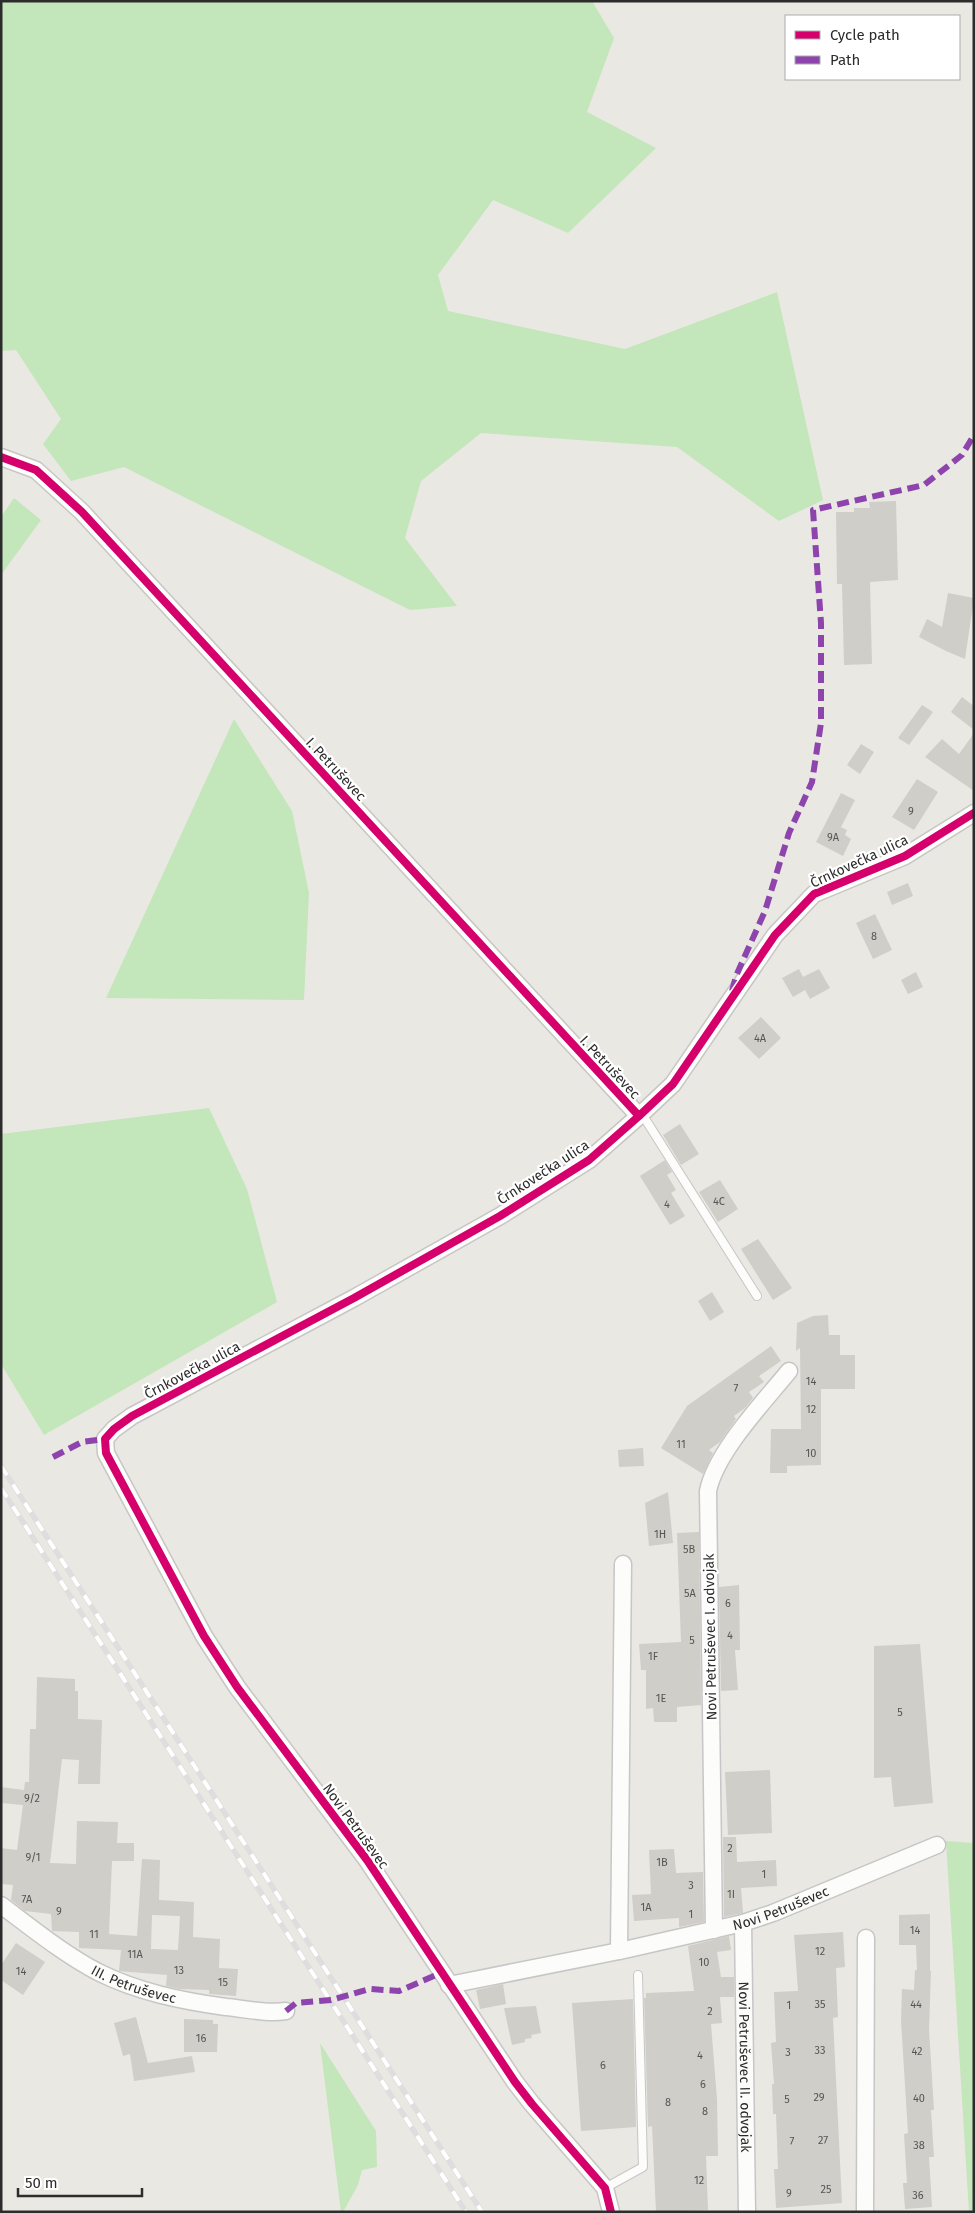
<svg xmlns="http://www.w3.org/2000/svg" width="975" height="2213" font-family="'Fira Sans',sans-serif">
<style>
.green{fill:#c3e6bb}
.building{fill:#cfcec9;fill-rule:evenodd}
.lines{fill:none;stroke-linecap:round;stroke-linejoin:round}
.lane-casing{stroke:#c7c6c7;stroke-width:10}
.street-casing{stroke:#c7c6c7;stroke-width:19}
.lane{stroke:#fcfcfb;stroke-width:8}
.street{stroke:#fcfcfb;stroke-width:16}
.rail-casing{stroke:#dededf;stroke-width:5.5}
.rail{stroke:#fff;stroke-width:4;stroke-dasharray:11;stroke-linecap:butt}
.quiet{stroke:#8e44ad;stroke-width:6;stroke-dasharray:12 6;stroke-linecap:butt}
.cycleway-casing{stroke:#fff;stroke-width:11}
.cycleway{stroke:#d6006c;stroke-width:8}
.labels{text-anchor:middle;stroke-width:4.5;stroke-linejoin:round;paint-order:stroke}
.number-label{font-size:11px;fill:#565655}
.street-label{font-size:14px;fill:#2c2c2c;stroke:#fff}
</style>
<rect width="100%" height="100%" fill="#eae8e2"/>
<!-- green -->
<path class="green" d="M1,1H231L232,3L237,1H592L614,38L587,112L656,148L568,233L493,200L438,275L448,311L625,349L777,292L823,500L779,521L677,447L481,433L421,481L405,538L457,606L410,610L124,467L71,481L43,444L61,419L16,350L1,351Z
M14,498L41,520L1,575V517Z
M234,719L292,811L309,893L304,1000L106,998Z
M209,1108L247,1189L277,1302L44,1435L1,1364V1134Z
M946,1841L974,1843V2212H969Z
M320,2043L376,2131L377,2167L362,2170L358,2185L343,2212H341Z"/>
<!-- building -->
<path class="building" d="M896,501L898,580L870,582L872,664L844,665L842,584H837L836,512H854V508H870L869,502Z
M948,593L974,598L965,659L946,651L919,637L927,619L942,627Z
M962,697L974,706V730L951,712Z
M922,705L933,712L909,745L898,738Z
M974,733V791L925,757L942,739L959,754Z
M861,744L874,752L860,774L847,765Z
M917,779L938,792L914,830L892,817Z
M841,793L855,800L841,827L847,830L845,835L851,839L843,856L816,842Z
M908,883L913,896L892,905L887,892Z
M875,914L892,950L873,959L856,923Z
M799,969L803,977L819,969L830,988L810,999L805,990L793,997L782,978Z
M916,972L923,987L908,994L901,980Z
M761,1017L781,1038L759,1059L738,1038Z
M680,1124L699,1154L681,1165L663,1135Z
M665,1160L672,1172L667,1175L676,1190L671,1193L685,1216L670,1225L640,1176Z
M720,1180L738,1209L718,1222L699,1192Z
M758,1239L792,1288L773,1300L741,1249Z
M712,1292L724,1312L710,1321L698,1301Z
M828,1315L829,1335H840V1355H855V1389H821V1465L787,1466V1473H770L771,1429H801L800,1348L796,1351L797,1323L813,1316Z
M771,1346L781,1361L759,1376L764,1382L749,1392L753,1398L745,1408L734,1416L736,1419L720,1442L709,1450L713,1453L703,1474L661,1448L687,1406Z
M643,1448L644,1466L619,1467L618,1450Z
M668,1492L673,1543L649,1546L645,1503Z
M699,1532L701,1705L677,1707V1722H654L653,1708L646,1709V1670H641L639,1644L681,1642L677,1533Z
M739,1585L740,1650H735L738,1690L721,1691L719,1587Z
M920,1644L933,1803L894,1807L891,1777L874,1778V1646Z
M37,1677L75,1679V1691H78V1719L102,1720L100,1784H78L79,1760L62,1759L50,1863L76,1864L77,1821L118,1822L117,1843H134V1861H112L109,1934L137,1936L142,1859L160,1860L159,1900L194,1902L193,1937L220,1939L219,1968L238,1969L236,1996L209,1994V1990L179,1989L166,1986L167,1975L119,1971L121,1950L79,1948V1932L52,1931L51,1914L25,1911L11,1900L13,1885L1,1884V1848L17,1850L23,1805L1,1803V1787L24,1790L25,1782H29L30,1729H36ZM152,1915L180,1916L178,1950L151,1949Z
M770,1770L772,1833L728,1835L725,1772Z
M723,1837H736L737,1862L776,1860L777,1886L741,1888L743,1913L724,1917Z
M674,1849L676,1873L703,1872L704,1922L679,1927V1918L634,1921L632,1895L651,1894L649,1850Z
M930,1914V1971H931L929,2030L934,2110H931L934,2157H929L932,2207L905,2209L903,2183H907L904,2134L908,2133L901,2021L902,1989L914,1990L915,1970H917L916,1945H899V1915Z
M843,1932L845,1967L836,1968L838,2017L833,2018L842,2203L776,2208L774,2169H778L776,2114H773L772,2084H774L771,2043L776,2042L774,1992L798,1991L794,1935Z
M729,1936L731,1950L717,1952L721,1977H734V1997H720L722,2023L711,2024L717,2099L718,2156H706L708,2210L656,2212L652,2126L648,2127L644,1998H646V1993L694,1991L688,1946Z
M16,1943L45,1962L23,1995L1,1980V1965Z
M503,1984L506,2004L480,2009L476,1990Z
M633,1999L636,2127L581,2131L572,2003Z
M536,2006L541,2033L531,2035L532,2038L525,2039V2042L512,2045L504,2008Z
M136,2017L148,2063L192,2056L195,2072L134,2081L130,2054L123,2056L114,2023Z
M184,2019L213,2020V2024H218L217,2052H184Z"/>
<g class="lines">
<defs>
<path id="lane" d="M642,1114L757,1296
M605,2188L643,2167L638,1975"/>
<g id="street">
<path d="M1,457L36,470L82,512L639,1116"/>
<path id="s1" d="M1,1905C33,1929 64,1954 98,1972C138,1992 182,2001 226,2007C247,2009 266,2014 286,2011"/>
<path id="s2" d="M743,1923L747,2212"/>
<path d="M714,1930L708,1491C716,1452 763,1403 789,1371"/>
<path d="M619,1951L623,1564"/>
<path id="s3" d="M449,1985L624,1950L743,1923L773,1913L937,1845"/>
<path d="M611,2212L605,2188L532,2104L515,2082L367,1860L237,1687L204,1636L106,1453L105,1439L114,1429L132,1416L354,1298L500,1216L589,1160L639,1116L673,1084L775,935L814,894L905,856L974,813"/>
<path d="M865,2212L866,1938"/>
</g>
</defs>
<!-- lane casing -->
<use href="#lane" class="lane-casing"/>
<!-- street casing -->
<use href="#street" class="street-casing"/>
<!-- lane -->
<use href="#lane" class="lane"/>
<!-- street -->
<use href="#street" class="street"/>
<defs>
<path id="rail" d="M1,1466L482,2212
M1,1488L466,2212"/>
</defs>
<!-- rail casing -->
<use href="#rail" class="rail-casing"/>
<!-- rail -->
<use href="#rail" class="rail"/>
<!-- quiet -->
<path class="quiet" d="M732,991L736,976L765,911L789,833L812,782L821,723V623L813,510L924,485L962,455L974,435
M53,1457L82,1442L105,1439
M286,2011L296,2003L331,2000L370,1989L399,1991L441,1973"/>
<defs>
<path id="cycleway" d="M1,457L36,470L82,512L639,1116
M611,2212L605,2188L532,2104L515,2082L367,1860L237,1687L204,1636L106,1453L105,1439L114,1429L132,1416L354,1298L500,1216L589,1160L639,1116L673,1084L775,935L814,894L905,856L974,813"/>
</defs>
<!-- cycleway casing -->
<use href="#cycleway" class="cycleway-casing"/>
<!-- cycleway -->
<use href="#cycleway" class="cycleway"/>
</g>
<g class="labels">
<!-- number labels -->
<g class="number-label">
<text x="911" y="815">9</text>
<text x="833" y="841">9A</text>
<text x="874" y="940">8</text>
<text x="760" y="1042">4A</text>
<text x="719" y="1205">4C</text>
<text x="667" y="1208">4</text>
<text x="811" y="1385">14</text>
<text x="736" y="1392">7</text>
<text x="811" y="1413">12</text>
<text x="681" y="1448">11</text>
<text x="811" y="1457">10</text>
<text x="660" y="1538">1H</text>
<text x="689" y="1553">5B</text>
<text x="690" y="1597">5A</text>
<text x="728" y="1607">6</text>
<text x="730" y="1639">4</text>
<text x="692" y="1644">5</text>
<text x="653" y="1660">1F</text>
<text x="661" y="1702">1E</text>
<text x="900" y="1716">5</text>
<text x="32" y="1802">9/2</text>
<text x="730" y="1852">2</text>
<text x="33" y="1861">9/1</text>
<text x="662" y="1866">1B</text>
<text x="764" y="1878">1</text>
<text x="691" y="1889">3</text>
<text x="731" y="1898">1I</text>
<text x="27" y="1903">7A</text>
<text x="646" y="1911">1A</text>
<text x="59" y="1915">9</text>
<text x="691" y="1918">1</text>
<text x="915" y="1934">14</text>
<text x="94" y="1938">11</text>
<text x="820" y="1955">12</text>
<text x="135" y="1958">11A</text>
<text x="704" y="1966">10</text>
<text x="179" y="1974">13</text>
<text x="21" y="1975">14</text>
<text x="223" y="1986">15</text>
<text x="820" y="2008">35</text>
<text x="916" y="2008">44</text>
<text x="789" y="2009">1</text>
<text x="710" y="2015">2</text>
<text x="201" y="2042">16</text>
<text x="820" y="2054">33</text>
<text x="917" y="2055">42</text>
<text x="788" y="2056">3</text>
<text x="700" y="2059">4</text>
<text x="603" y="2069">6</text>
<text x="703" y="2088">6</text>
<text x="819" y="2101">29</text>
<text x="919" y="2102">40</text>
<text x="787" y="2103">5</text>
<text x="668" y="2106">8</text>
<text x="705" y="2115">8</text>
<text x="823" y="2144">27</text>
<text x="792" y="2145">7</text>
<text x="919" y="2149">38</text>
<text x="699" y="2184">12</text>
<text x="826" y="2193">25</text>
<text x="789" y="2197">9</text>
<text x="918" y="2199">36</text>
</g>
<!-- street labels -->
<g class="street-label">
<text transform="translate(336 769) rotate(47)" y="5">I. Petruševec</text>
<text transform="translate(859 861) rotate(-25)" y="5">Črnkovečka ulica</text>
<text transform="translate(610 1067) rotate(47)" y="5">I. Petruševec</text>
<text transform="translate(543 1172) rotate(-33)" y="5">Črnkovečka ulica</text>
<text transform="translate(192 1370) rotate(-28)" y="5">Črnkovečka ulica</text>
<text transform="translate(710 1637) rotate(-91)" y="5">Novi Petruševec I. odvojak</text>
<text transform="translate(356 1826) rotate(54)" y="5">Novi Petruševec</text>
<text dy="5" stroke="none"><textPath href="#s3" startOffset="341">Novi Petruševec</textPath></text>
<text dy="5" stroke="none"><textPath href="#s1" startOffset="156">III. Petruševec</textPath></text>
<text dy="5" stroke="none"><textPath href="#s2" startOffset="144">Novi Petruševec II. odvojak</textPath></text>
</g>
</g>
<!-- border -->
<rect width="975" height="2213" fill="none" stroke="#2c2c2c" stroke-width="5"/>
<!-- legend -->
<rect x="785" y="15" width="175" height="65" fill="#ffffff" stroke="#ababab"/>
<rect x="795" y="31" width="25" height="8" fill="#d6006c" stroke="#ababab"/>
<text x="830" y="40" font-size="15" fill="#2c2c2c">Cycle path</text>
<rect x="795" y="56" width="25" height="8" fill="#8e44ad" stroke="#ababab"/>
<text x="830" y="65" font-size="15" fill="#2c2c2c">Path</text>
<!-- scale -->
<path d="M18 2188v8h124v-8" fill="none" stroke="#2c2c2c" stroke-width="2.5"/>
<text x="25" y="2188" font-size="15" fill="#2c2c2c" stroke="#ffffff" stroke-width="4" paint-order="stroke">50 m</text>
</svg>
